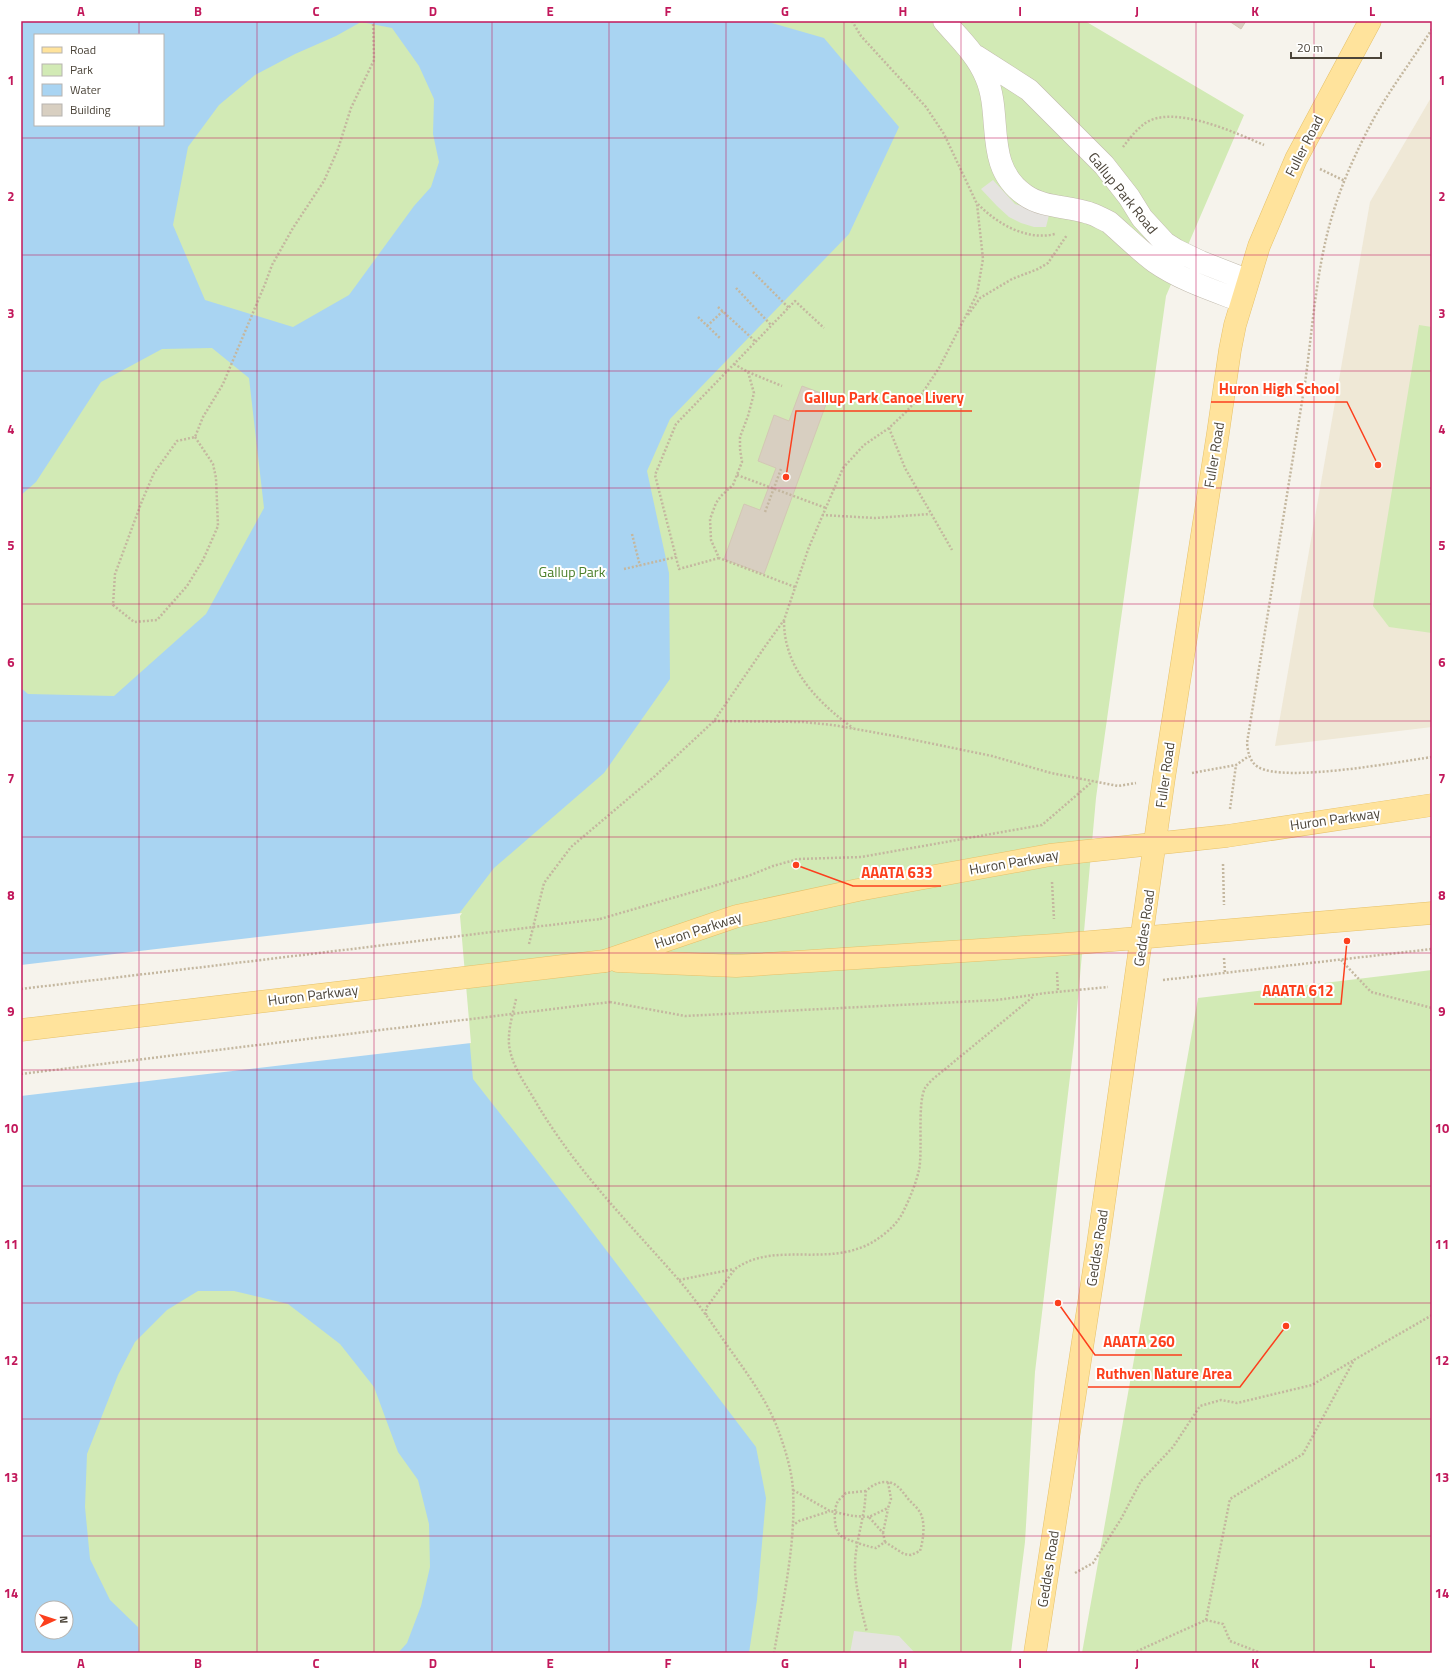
<svg xmlns="http://www.w3.org/2000/svg" width="1453" height="1674" font-family="'Titillium Web',sans-serif">
<style>
.education{fill:#efe8d6}
.green{fill:#d2eab5;fill-rule:evenodd}
.parking{fill:#e5e3e0}
.water{fill:#a9d4f2;fill-rule:evenodd}
.pier{fill:#f6f3ec}
.building{fill:#d8cfc1;stroke:#d3c7b4}
.lines{fill:none;stroke-linecap:round;stroke-linejoin:round}
.minor-casing{stroke:#c2bbae;stroke-width:23}
.major-casing{stroke:#e6c16a;stroke-width:23}
.path{stroke:#c4b79f;stroke-width:2.5;stroke-dasharray:2 2;stroke-linecap:butt}
.minor{stroke:#fff;stroke-width:22}
.major{stroke:#ffe39c;stroke-width:22}
.major-bridge-casing{stroke:#e6c16a;stroke-width:23;stroke-linecap:butt}
.path-bridge{stroke:#c4b79f;stroke-width:2.5;stroke-dasharray:2 2;stroke-linecap:butt}
.major-bridge{stroke:#ffe39c;stroke-width:22}
.grid{fill:none;stroke:#c2185b;stroke-width:1;stroke-opacity:0.55}
.labels{text-anchor:middle;stroke-width:4;stroke-linejoin:round;paint-order:stroke}
.street-label{font-size:14px;fill:#4b4439;stroke:#fff}
.park-label{font-size:14px;fill:#4a7f2a;stroke:#fff}
.leader{fill:none;stroke:#fc3f1d;stroke-width:1.5}
.callout-dot{fill:#fc3f1d;stroke:#fff;stroke-width:1.5}
.callout-label{font-size:15px;text-anchor:middle;font-weight:bold;fill:#fc3f1d;stroke:#fff;stroke-width:4;stroke-linejoin:round;paint-order:stroke}
.neatline{fill:none;stroke:#c2185b;stroke-width:1.5}
.grid-label{font-size:13px;text-anchor:middle;font-weight:bold;fill:#c2185b}
</style>
<rect width="100%" height="100%" fill="#f6f3ec"/>
<!-- education -->
<path class="education" d="M1432,96V727L1275,746L1370,202Z"/>
<!-- green -->
<path class="green" d="M21,21H1085L1244,115L1166,296L1096,798L1074,1043L1035,1372L1025,1542L1011,1653H21ZM35,35H163V125H35ZM42,1608H66V1632H42Z
M1419,325L1432,327V633L1389,627L1373,606Z
M1432,970V1653H1082L1198,998Z"/>
<!-- parking -->
<path class="parking" d="M993,180L1015,204L1049,215L1046,227H1034L1021,223L1009,217L997,206L981,189Z
M854,1631L899,1636L915,1653H850Z"/>
<!-- water -->
<path class="water" d="M21,21H765L824,38L899,127L849,234L670,419L647,471L669,573L670,679L604,773L494,868L458,915L473,1079L568,1200L756,1447L766,1498L757,1600L749,1653H398L407,1643L421,1606L430,1567L429,1524L418,1480L398,1452L374,1387L340,1344L288,1304L234,1291H198L167,1310L135,1342L118,1375L87,1454L85,1507L90,1559L110,1600L138,1627L139,1653H21V688L28,694L114,696L206,614L264,508L249,378L212,348L162,349L101,382L36,482L21,495ZM361,22L392,28L419,66L434,99L433,134L439,162L431,187L414,206L349,295L293,327L205,300L173,225L188,147L219,105L255,75L295,54L336,36ZM35,35H163V125H35ZM42,1608H66V1632H42Z"/>
<!-- pier -->
<path class="pier" d="M462,913L460,916L471,1043L21,1096V965Z"/>
<!-- building -->
<path class="building" d="M1229,21H1246L1241,29Z
M802,386L829,396L764,574L724,559L744,504L760,510L776,468L758,461L774,415L789,421Z"/>
<g class="lines">
<defs>
<path id="minor" d="M944,21C960,39 977,55 986,77C1003,116 983,166 1025,195C1043,208 1069,206 1089,213C1096,215 1102,219 1109,222C1124,235 1139,250 1155,262C1181,280 1212,290 1241,301
M976,56L1029,90L1104,165L1129,197L1142,218L1165,243L1176,250L1201,262L1247,280"/>
<path id="major" d="M605,961L737,916L858,890L1050,855L1227,836L1432,805
M618,961L736,966L1055,945L1432,913
M1035,1653L1098,1244L1164,778L1218,433L1230,350L1235,325L1259,246L1296,159L1370,21"/>
</defs>
<!-- minor casing -->
<use href="#minor" class="minor-casing"/>
<!-- major casing -->
<use href="#major" class="major-casing"/>
<!-- path -->
<path class="path" d="M1432,29C1413,59 1391,88 1374,118C1358,148 1343,180 1333,213C1316,268 1313,326 1305,383L1247,743C1248,753 1250,762 1258,767C1285,783 1397,762 1432,757
M1123,147C1129,139 1136,130 1144,124C1172,103 1236,133 1264,145
M1320,169L1345,181
M978,204C997,224 1027,241 1055,234
M753,272L789,308
M736,288L771,325
M718,307L756,342
M968,315L980,298L1012,279L1038,269L1048,263L1067,235
M698,317L721,339
M707,326L723,311
M734,364L748,372L782,386
M748,372L754,393L748,416L740,437V449L742,462L733,485L721,496L716,503L710,519L711,540L719,558L795,587
M889,428L905,468L952,550
M195,437L213,464L216,478L218,526L203,560L187,586L157,620L134,622L113,605L115,574L142,501L154,473L177,441L195,437L203,417L223,384L265,284L272,265L293,228L324,181L338,149L351,108L374,60L373,21
M737,475L826,508
M765,512L781,469
M822,515L875,518L930,514
M632,534L640,566
M719,558L679,569L655,475L676,424L795,301L824,328
M624,569L676,557
M784,621C784,668 817,702 853,728
M714,721L803,722L833,725L900,737L992,756L1051,773L1118,786L1136,783
M1192,773L1236,765L1249,756
M1230,809L1236,765
M1223,864L1224,905
M1052,882L1054,919
M600,919L748,876L773,866L798,859L861,857L1042,825L1093,781
M529,944L544,883L571,847L655,776L714,721L764,648L784,620L809,547L843,468L864,445L889,428L906,412L921,395L939,368L977,294L983,259L977,204L944,134L926,107L861,36L852,21
M1224,958L1225,973
M1341,960L1371,992L1432,1008
M1057,972L1058,992
M1163,980L1432,949
M516,999C513,1013 508,1029 509,1044C511,1066 527,1086 537,1104C577,1171 627,1221 678,1279C697,1301 713,1325 729,1348C749,1376 769,1403 780,1435C786,1452 792,1472 793,1490C796,1544 783,1600 774,1653
M610,1002L685,1016L997,1000L1046,993L1108,987
M679,1280L734,1269
M706,1315V1308L735,1269C778,1238 835,1273 883,1235C892,1228 899,1221 904,1210C910,1198 916,1183 919,1170C923,1150 917,1104 925,1088C927,1085 930,1082 933,1079L1034,996
M793,1490L830,1511L853,1516L869,1517
M866,1491L846,1493C843,1496 839,1499 837,1503C834,1510 833,1530 841,1536C847,1540 869,1547 876,1548L885,1542L904,1554L911,1555L920,1551C923,1541 925,1527 922,1517C920,1510 914,1505 909,1500C905,1495 901,1489 897,1486C887,1478 874,1483 866,1491C865,1499 865,1507 863,1515C860,1532 855,1549 855,1566C855,1587 862,1612 867,1632
M792,1526L799,1521L830,1511
M883,1533L888,1509
M885,1542L883,1533L869,1517L888,1508L891,1499L888,1482
M1075,1573L1093,1563L1121,1519L1141,1481L1173,1447L1200,1406L1221,1400L1237,1403L1312,1385L1354,1360
M1206,1620L1230,1499L1303,1454L1354,1360L1432,1315
M1133,1653L1206,1620L1223,1624L1230,1641L1261,1653"/>
<!-- minor -->
<use href="#minor" class="minor"/>
<!-- major -->
<use href="#major" class="major"/>
<defs>
<path id="major-bridge" d="M21,1030L605,961"/>
</defs>
<!-- major-bridge casing -->
<use href="#major-bridge" class="major-bridge-casing"/>
<!-- path-bridge -->
<path class="path-bridge" d="M21,989L600,919
M21,1074L610,1002"/>
<!-- major-bridge -->
<use href="#major-bridge" class="major-bridge"/>
</g>
<!-- grid -->
<path class="grid" d="M139,21V35M257,21V1653M374,21V1653M492,21V1653M609,21V1653M726,21V1653M844,21V1653M961,21V1653M1079,21V1653M1196,21V1653M1314,21V1653M139,125V1653M21,138H1432M21,255H1432M21,371H1432M21,488H1432M21,604H1432M21,721H1432M21,837H1432M21,953H1432M21,1070H1432M21,1186H1432M21,1303H1432M21,1419H1432M21,1536H1432"/>
<g class="labels">
<!-- street labels -->
<g class="street-label">
<text transform="translate(1304 146) rotate(-63)" y="5">Fuller Road</text>
<text transform="translate(1123 193) rotate(51)" y="5">Gallup Park Road</text>
<text transform="translate(1214 455) rotate(-81)" y="5">Fuller Road</text>
<text transform="translate(1165 775) rotate(-82)" y="5">Fuller Road</text>
<text transform="translate(1335 819) rotate(-8)" y="5">Huron Parkway</text>
<text transform="translate(1014 862) rotate(-10)" y="5">Huron Parkway</text>
<text transform="translate(1144 928) rotate(-82)" y="5">Geddes Road</text>
<text transform="translate(698 930) rotate(-18)" y="5">Huron Parkway</text>
<text transform="translate(313 995) rotate(-7)" y="5">Huron Parkway</text>
<text transform="translate(1097 1248) rotate(-81)" y="5">Geddes Road</text>
<text transform="translate(1048 1569) rotate(-81)" y="5">Geddes Road</text>
</g>
<!-- park labels -->
<g class="park-label">
<text x="572" y="577">Gallup Park</text>
</g>
</g>
<!-- callouts -->
<path class="leader" d="M1378 465L1347 402H1211M786 477L796 411H972M796 865L853 886H941M1347 941L1341 1004H1254M1058 1303L1095 1355H1182M1286 1326L1240 1387H1088"/>
<g class="callout-dot">
<circle cx="1378" cy="465" r="4"/>
<circle cx="786" cy="477" r="4"/>
<circle cx="796" cy="865" r="4"/>
<circle cx="1347" cy="941" r="4"/>
<circle cx="1058" cy="1303" r="4"/>
<circle cx="1286" cy="1326" r="4"/>
</g>
<g class="callout-label">
<text x="1279" y="394">Huron High School</text>
<text x="884" y="403">Gallup Park Canoe Livery</text>
<text x="897" y="878">AAATA 633</text>
<text x="1298" y="996">AAATA 612</text>
<text x="1139" y="1347">AAATA 260</text>
<text x="1164" y="1379">Ruthven Nature Area</text>
</g>
<!-- border -->
<rect width="1453" height="1674" fill="none" stroke="#ffffff" stroke-width="44"/>
<!-- legend -->
<rect x="34" y="34" width="130" height="92" fill="#ffffff" stroke="#b7b4b0"/>
<rect x="42" y="47" width="20" height="6" fill="#ffe39c" stroke="#b7b4b0"/>
<text x="70" y="54" font-size="12" fill="#4b4439">Road</text>
<rect x="42" y="64" width="20" height="12" fill="#d2eab5" stroke="#b7b4b0"/>
<text x="70" y="74" font-size="12" fill="#4b4439">Park</text>
<rect x="42" y="84" width="20" height="12" fill="#a9d4f2" stroke="#b7b4b0"/>
<text x="70" y="94" font-size="12" fill="#4b4439">Water</text>
<rect x="42" y="104" width="20" height="12" fill="#d8cfc1" stroke="#b7b4b0"/>
<text x="70" y="114" font-size="12" fill="#4b4439">Building</text>
<!-- north arrow -->
<g transform="translate(54 1620) rotate(87)"><circle r="19" fill="#ffffff" stroke="#b7b4b0"/>
<path d="M0-3L7 15L0 10L-7 15Z" fill="#fc3f1d"/>
<text y="-6" font-size="11" font-weight="bold" text-anchor="middle" fill="#4b4439">N</text>
</g>
<!-- scale -->
<path d="M1291 52v6h90v-6" fill="none" stroke="#4b4439" stroke-width="2"/>
<text x="1297" y="52" font-size="12" fill="#4b4439" stroke="#ffffff" stroke-width="3" paint-order="stroke">20 m</text>
<rect x="22" y="22" width="1409" height="1630" class="neatline"/>
<g class="grid-label">
<text x="81" y="16">A</text>
<text x="198" y="16">B</text>
<text x="316" y="16">C</text>
<text x="433" y="16">D</text>
<text x="550" y="16">E</text>
<text x="668" y="16">F</text>
<text x="785" y="16">G</text>
<text x="903" y="16">H</text>
<text x="1020" y="16">I</text>
<text x="1137" y="16">J</text>
<text x="1255" y="16">K</text>
<text x="1372" y="16">L</text>
<text x="11" y="85">1</text>
<text x="1442" y="85">1</text>
<text x="11" y="201">2</text>
<text x="1442" y="201">2</text>
<text x="11" y="318">3</text>
<text x="1442" y="318">3</text>
<text x="11" y="434">4</text>
<text x="1442" y="434">4</text>
<text x="11" y="550">5</text>
<text x="1442" y="550">5</text>
<text x="11" y="667">6</text>
<text x="1442" y="667">6</text>
<text x="11" y="783">7</text>
<text x="1442" y="783">7</text>
<text x="11" y="900">8</text>
<text x="1442" y="900">8</text>
<text x="11" y="1016">9</text>
<text x="1442" y="1016">9</text>
<text x="11" y="1133">10</text>
<text x="1442" y="1133">10</text>
<text x="11" y="1249">11</text>
<text x="1442" y="1249">11</text>
<text x="11" y="1365">12</text>
<text x="1442" y="1365">12</text>
<text x="11" y="1482">13</text>
<text x="1442" y="1482">13</text>
<text x="11" y="1598">14</text>
<text x="1442" y="1598">14</text>
<text x="81" y="1668">A</text>
<text x="198" y="1668">B</text>
<text x="316" y="1668">C</text>
<text x="433" y="1668">D</text>
<text x="550" y="1668">E</text>
<text x="668" y="1668">F</text>
<text x="785" y="1668">G</text>
<text x="903" y="1668">H</text>
<text x="1020" y="1668">I</text>
<text x="1137" y="1668">J</text>
<text x="1255" y="1668">K</text>
<text x="1372" y="1668">L</text>
</g>
</svg>
